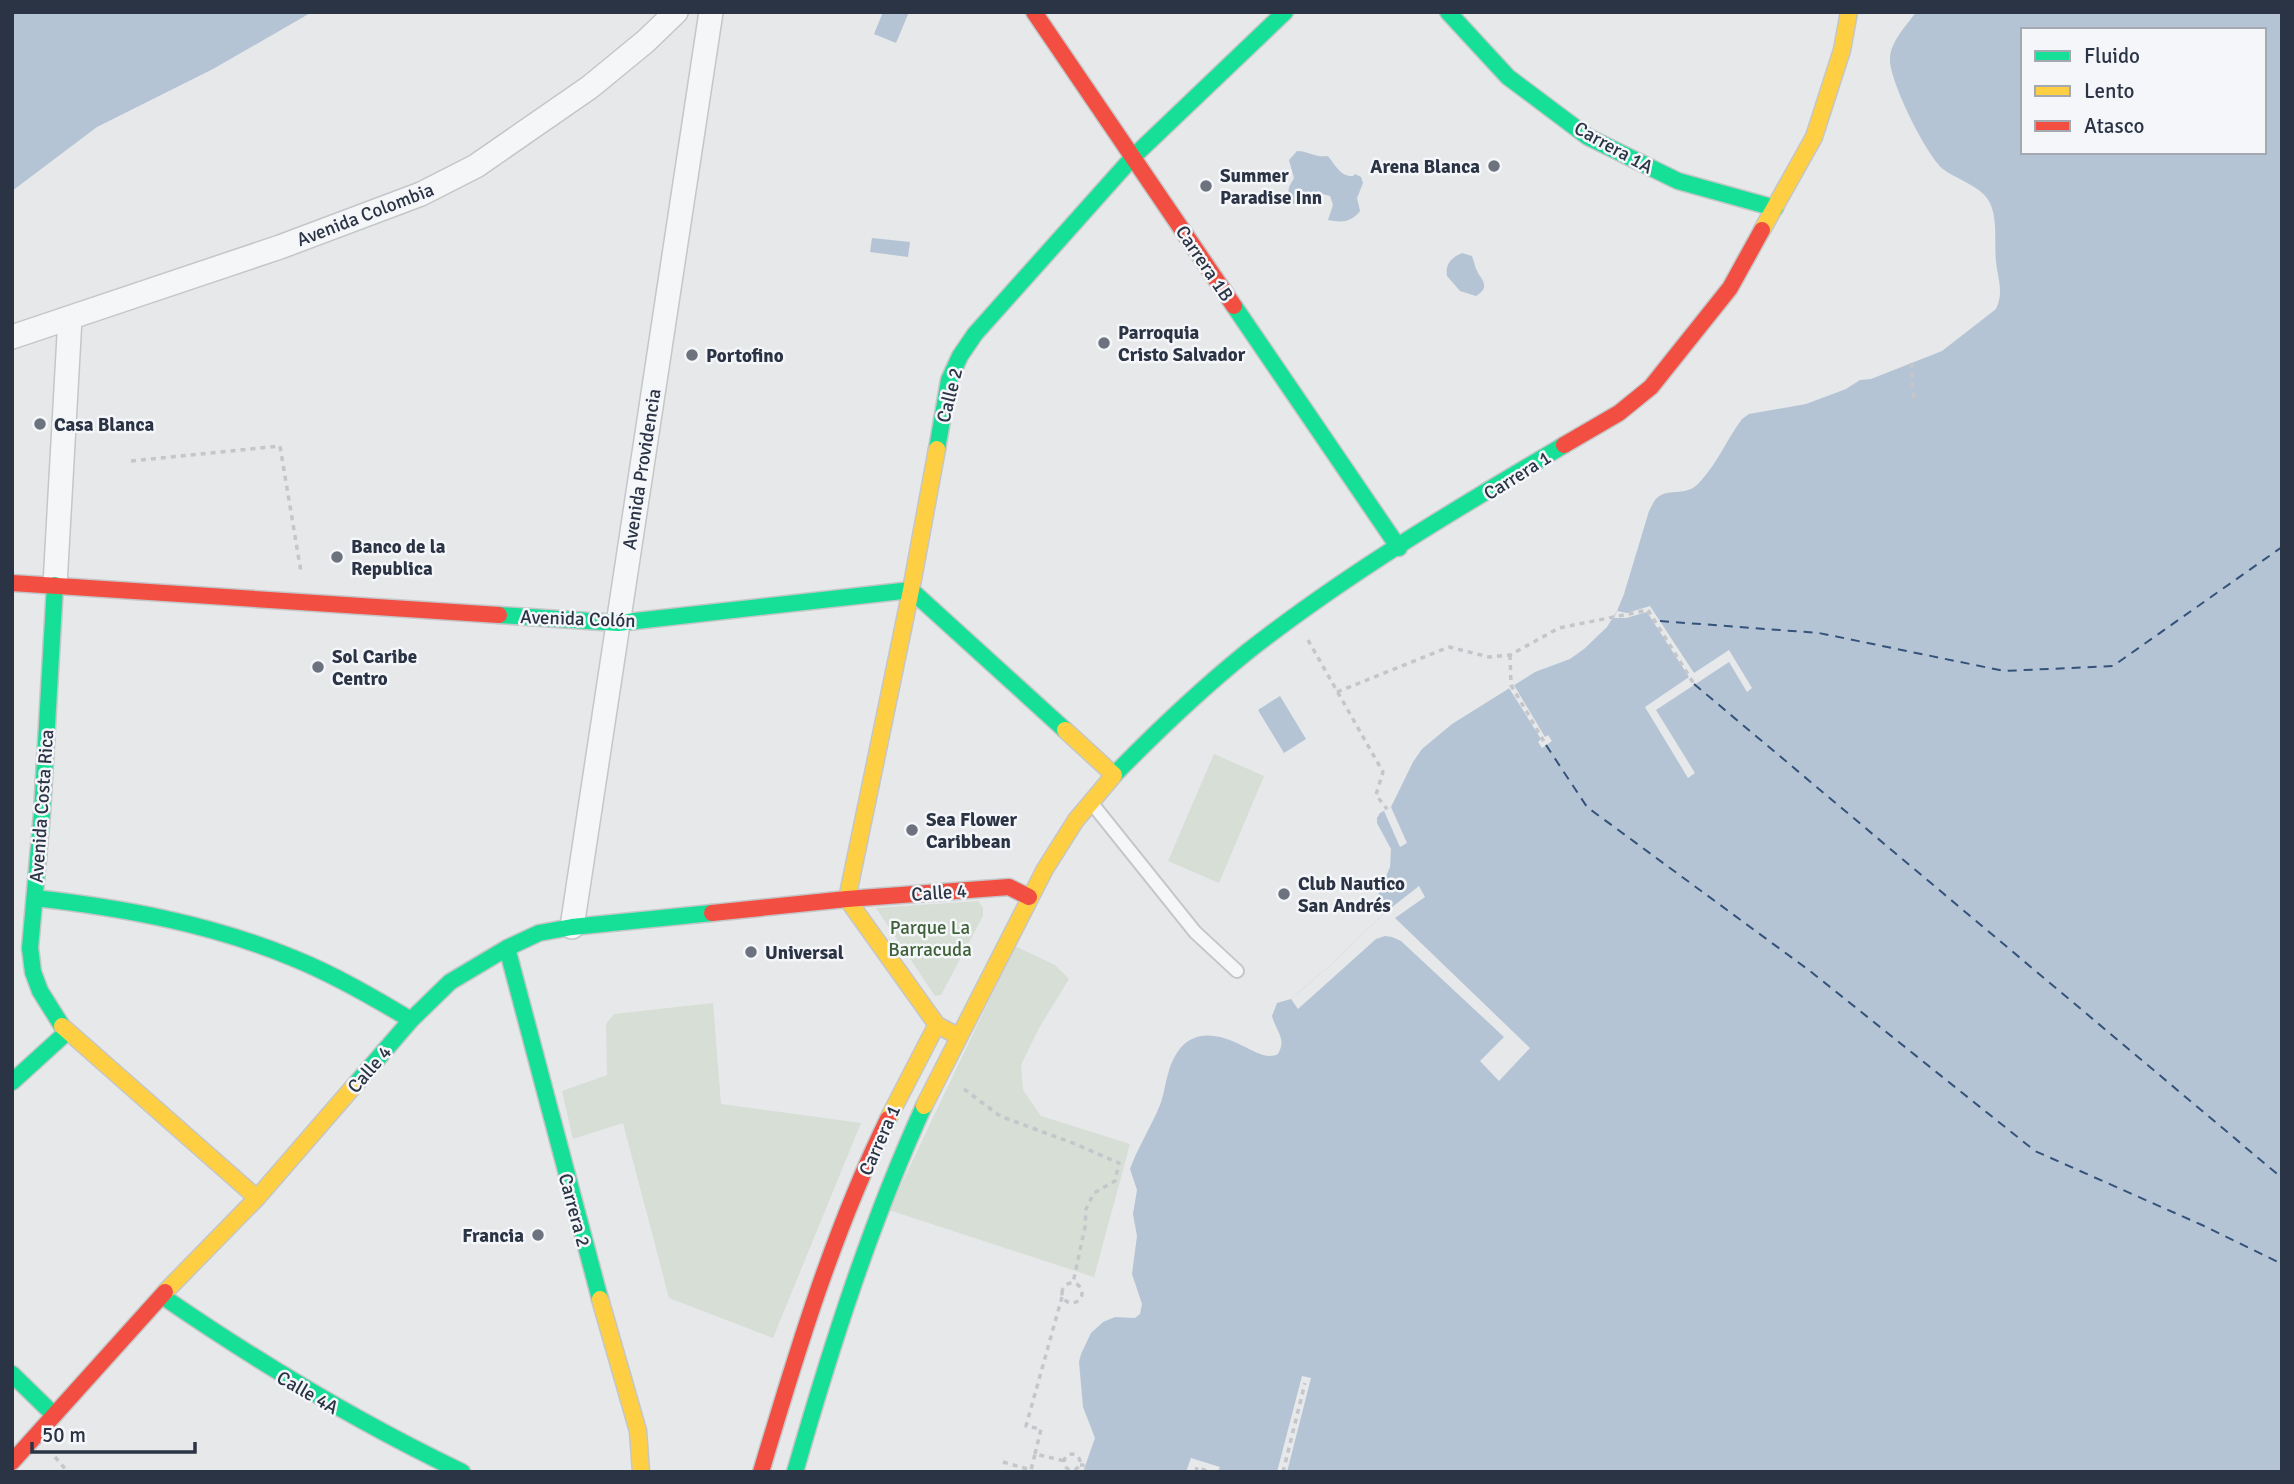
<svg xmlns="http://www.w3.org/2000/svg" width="2294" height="1484" font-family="Signika,sans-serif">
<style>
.green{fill:#d6ded6}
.water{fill:#b4c4d5;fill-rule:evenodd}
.pier{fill:#e6e8ea}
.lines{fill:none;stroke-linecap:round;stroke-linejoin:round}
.ferry{stroke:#34527a;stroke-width:2;stroke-dasharray:9 7;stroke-linecap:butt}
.lane-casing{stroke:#c4c6c8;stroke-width:16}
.street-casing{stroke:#c4c6c8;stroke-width:26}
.fast-casing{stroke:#c4c6c8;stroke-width:19}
.slow-casing{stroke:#c4c6c8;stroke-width:19}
.jam-casing{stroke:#c4c6c8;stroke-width:19}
.path{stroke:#c5c6ca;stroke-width:3.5;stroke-dasharray:5 5;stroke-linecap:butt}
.lane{stroke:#f5f6f7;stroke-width:12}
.street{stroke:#f5f6f7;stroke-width:23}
.fast{stroke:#16e098;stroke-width:16}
.slow{stroke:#ffcf43;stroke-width:16}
.jam{stroke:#f24e42;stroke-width:16}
.poi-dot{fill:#6c737f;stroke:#f4f6f9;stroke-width:2.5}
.labels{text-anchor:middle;stroke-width:5;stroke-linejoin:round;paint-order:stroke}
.street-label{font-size:19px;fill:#2b3445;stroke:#f4f6f9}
.poi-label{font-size:19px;font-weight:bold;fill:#2b3445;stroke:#f4f6f9;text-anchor:start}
.park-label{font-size:19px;fill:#3f6138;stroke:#f4f6f9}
</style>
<rect width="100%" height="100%" fill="#e6e8ea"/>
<!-- green -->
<path class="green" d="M1214,754L1264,776L1219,883L1168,861Z
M978,901L983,907V916L941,995L935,996L876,908Z
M1015,946L1055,965L1069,979L1039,1028L1021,1065L1023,1090L1041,1116L1130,1144L1094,1277L889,1210Z
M713,1003L721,1104L861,1123L773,1338L669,1298L623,1123L573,1139L562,1091L607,1075L606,1024L614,1014Z"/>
<!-- water -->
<path class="water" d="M12,12H312L213,69L97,127L12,191Z
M883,12H909L896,43L874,34Z
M1916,12H2282V1472H1083L1095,1438L1083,1407L1079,1362L1081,1354L1091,1333L1103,1322L1115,1317L1135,1318L1140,1314L1142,1304L1132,1274L1137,1236L1133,1214L1137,1190L1130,1169C1138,1147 1151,1127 1160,1105C1164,1095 1165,1084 1168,1074C1180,1031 1208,1028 1243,1046C1254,1051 1267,1060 1278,1054C1287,1039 1276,1031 1272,1016L1277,1003L1291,999L1333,963L1382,915L1378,895L1390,867L1391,849L1377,823V818L1380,813L1391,807L1413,762L1422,749L1452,724L1535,672L1570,659L1584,649L1607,627L1617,611L1624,594L1649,511C1652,506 1654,500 1658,497C1669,488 1686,497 1699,483C1717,464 1727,439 1742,419L1749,414L1806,404L1846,389L1860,380L1871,379L1942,351L1996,309C2004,292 1998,280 1996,262C1994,244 1998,220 1990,203C1982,186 1957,180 1943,169C1926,155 1889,80 1890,59C1890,42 1907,25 1916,12ZM2023,30H2264V152H2023Z
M1297,151C1308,151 1316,158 1328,156C1335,165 1341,177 1353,176L1355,174L1361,177L1363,183L1357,198L1360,211C1352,222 1341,223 1328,220L1333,205L1330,196C1319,192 1316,195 1308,203L1293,204L1288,197L1289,187L1294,178L1289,160Z
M872,238L910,242L908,257L870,252Z
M1462,253L1472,256C1474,261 1475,268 1478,273C1484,282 1489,288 1476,296L1460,291L1447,276C1445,264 1451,258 1462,253Z
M1280,696L1306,739L1284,753L1258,710Z"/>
<!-- pier -->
<path class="pier" d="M1650,606L1694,673L1729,650L1752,688L1747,692L1729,662L1656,710L1695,773L1688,778L1645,707L1689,677L1647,612L1626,618H1614L1617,611L1627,613Z
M1514,685L1545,737L1548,735L1552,741L1542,748L1538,742L1541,739L1509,688Z
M1391,807L1407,843L1400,847L1384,811Z
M1419,886L1425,897L1395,918L1530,1048L1499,1081L1480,1061L1504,1037L1401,941L1392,937L1385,936L1376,939L1298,1009L1291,999L1333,963L1382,915Z
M1302,1376L1311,1378L1287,1472H1277Z
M1191,1458L1220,1467L1218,1472H1186Z"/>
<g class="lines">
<!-- ferry -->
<path class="ferry" d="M1660,621L1819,633L2004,671L2113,666L2282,547
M1694,684L2282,1178
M1546,745L1587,807L1810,971L2035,1151L2202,1225L2282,1264"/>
<defs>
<path id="lane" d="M1094,806L1195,932L1237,971"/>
<path id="street" d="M12,337L280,247L421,194L476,166L590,87L646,41L676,12
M55,585L70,318
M572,927L711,12"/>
<path id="fast" d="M1448,12L1508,77L1588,137L1678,181L1775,208
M1234,306L1399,548
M937,449L949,380L960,356L975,334L1133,157L1285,12
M55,585L42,813L30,948L33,972L40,991L62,1026
M499,615L618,623L911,590L1065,730
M1114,775C1156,732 1200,690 1247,652C1346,574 1456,509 1564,445
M35,898C124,908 211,924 293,958C335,975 373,997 411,1020
M507,948L600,1299
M12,1082L67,1032
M354,1086L411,1020L450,982L507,948L539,933L572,927L712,913
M162,1296C258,1362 357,1422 462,1472
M12,1374L54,1415
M795,1472C831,1347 870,1224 924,1106"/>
<path id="slow" d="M1762,230L1814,137L1842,50L1849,12
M847,899L911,590L937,449
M847,899L937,1025L958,1036
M62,1026L257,1198
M924,1106L1045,869L1076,820L1114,775L1065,730
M888,1119L934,1030
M165,1292L257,1198L354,1086
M600,1299L638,1431L641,1472"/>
<path id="jam" d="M1034,12L1234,306
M1564,445L1619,413L1651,387L1730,288L1762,230
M12,583L499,615
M712,913L847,899L1009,887L1029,897
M12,1462L165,1292
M761,1472C797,1351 833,1232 888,1119"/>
</defs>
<!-- lane casing -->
<use href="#lane" class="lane-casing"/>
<!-- street casing -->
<use href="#street" class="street-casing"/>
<!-- fast casing -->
<use href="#fast" class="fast-casing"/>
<!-- slow casing -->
<use href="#slow" class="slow-casing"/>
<!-- jam casing -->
<use href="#jam" class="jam-casing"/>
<!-- path -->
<path class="path" d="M1911,363L1914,400
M131,461L280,446L301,572
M1308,640L1383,772L1376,795L1387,809
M1510,655L1511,685L1546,745
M1337,692L1449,647L1489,657L1510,655L1559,628L1648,610L1694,684
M964,1089L1000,1116L1075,1144L1119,1163L1115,1181L1094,1193L1086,1209L1085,1227L1073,1283
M1062 1293a10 10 0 1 1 20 0a10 10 0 1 1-20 0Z
M1035,1454L1041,1429L1026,1426L1062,1297
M1064 1462a8 8 0 1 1 16 0a8 8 0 1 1-16 0Z
M55,1457L68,1472
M1003,1462L1031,1470L1035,1454L1065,1461
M1080,1465H1083L1082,1470L1089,1472
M1196,1472L1197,1467L1209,1472
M1283,1472L1305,1383"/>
<!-- lane -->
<use href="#lane" class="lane"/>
<!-- street -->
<use href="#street" class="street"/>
<!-- fast -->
<use href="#fast" class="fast"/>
<!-- slow -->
<use href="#slow" class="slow"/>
<!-- jam -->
<use href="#jam" class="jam"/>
</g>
<!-- markers -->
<g class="poi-dot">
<circle cx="1494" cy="166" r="7"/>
<circle cx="1206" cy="186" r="7"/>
<circle cx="1104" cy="343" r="7"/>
<circle cx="692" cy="355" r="7"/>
<circle cx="40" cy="424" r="7"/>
<circle cx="337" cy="557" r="7"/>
<circle cx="318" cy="667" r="7"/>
<circle cx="912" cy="830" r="7"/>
<circle cx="1284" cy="894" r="7"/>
<circle cx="751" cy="952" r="7"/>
<circle cx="538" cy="1235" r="7"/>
</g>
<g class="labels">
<!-- street labels -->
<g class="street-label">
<text transform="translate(1614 147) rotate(29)" y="7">Carrera 1A</text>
<text transform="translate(365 214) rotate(-21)" y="7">Avenida Colombia</text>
<text transform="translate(1205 263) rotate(56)" y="7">Carrera 1B</text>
<text transform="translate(949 395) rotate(-76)" y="7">Calle 2</text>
<text transform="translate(641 469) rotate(-81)" y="7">Avenida Providencia</text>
<text transform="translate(1517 475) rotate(-32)" y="7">Carrera 1</text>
<text transform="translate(578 618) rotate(2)" y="7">Avenida Colón</text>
<text transform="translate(41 806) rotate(-86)" y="7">Avenida Costa Rica</text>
<text transform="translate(939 892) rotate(-4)" y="7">Calle 4</text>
<text transform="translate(369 1069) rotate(-49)" y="7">Calle 4</text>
<text transform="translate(879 1140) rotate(-66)" y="7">Carrera 1</text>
<text transform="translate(575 1210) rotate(75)" y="7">Carrera 2</text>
<text transform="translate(308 1392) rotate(30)" y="7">Calle 4A</text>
</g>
<!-- poi labels -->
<g class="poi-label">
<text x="1480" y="173" text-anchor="end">Arena Blanca</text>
<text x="1220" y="182">Summer<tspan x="1220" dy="22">Paradise Inn</tspan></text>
<text x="1118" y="339">Parroquia<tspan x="1118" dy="22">Cristo Salvador</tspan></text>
<text x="706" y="362">Portofino</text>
<text x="54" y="431">Casa Blanca</text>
<text x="351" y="553">Banco de la<tspan x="351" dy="22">Republica</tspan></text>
<text x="332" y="663">Sol Caribe<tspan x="332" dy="22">Centro</tspan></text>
<text x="926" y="826">Sea Flower<tspan x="926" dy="22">Caribbean</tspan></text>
<text x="1298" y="890">Club Nautico<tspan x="1298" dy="22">San Andrés</tspan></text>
<text x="765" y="959">Universal</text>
<text x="524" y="1242" text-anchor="end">Francia</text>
</g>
<!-- park labels -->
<g class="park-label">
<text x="930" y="934">Parque La<tspan x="930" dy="22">Barracuda</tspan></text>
</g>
</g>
<!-- border -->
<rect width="2294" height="1484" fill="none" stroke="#2b3445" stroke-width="28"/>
<!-- legend -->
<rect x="2021" y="28" width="245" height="126" fill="#f4f6f9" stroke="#a4a8b1" stroke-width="2"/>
<rect x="2035" y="51" width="35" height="10" fill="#16e098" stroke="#a4a8b1" stroke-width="2"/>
<text x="2084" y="63" font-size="21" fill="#2b3445">Fluido</text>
<rect x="2035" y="86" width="35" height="10" fill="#ffcf43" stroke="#a4a8b1" stroke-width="2"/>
<text x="2084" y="98" font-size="21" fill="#2b3445">Lento</text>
<rect x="2035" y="121" width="35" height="10" fill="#f24e42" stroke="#a4a8b1" stroke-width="2"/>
<text x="2084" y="133" font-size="21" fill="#2b3445">Atasco</text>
<!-- scale -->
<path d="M32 1442v10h163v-10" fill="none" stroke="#2b3445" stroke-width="3.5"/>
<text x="42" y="1442" font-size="21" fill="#2b3445" stroke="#f4f6f9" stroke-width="5" paint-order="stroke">50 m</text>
</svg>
